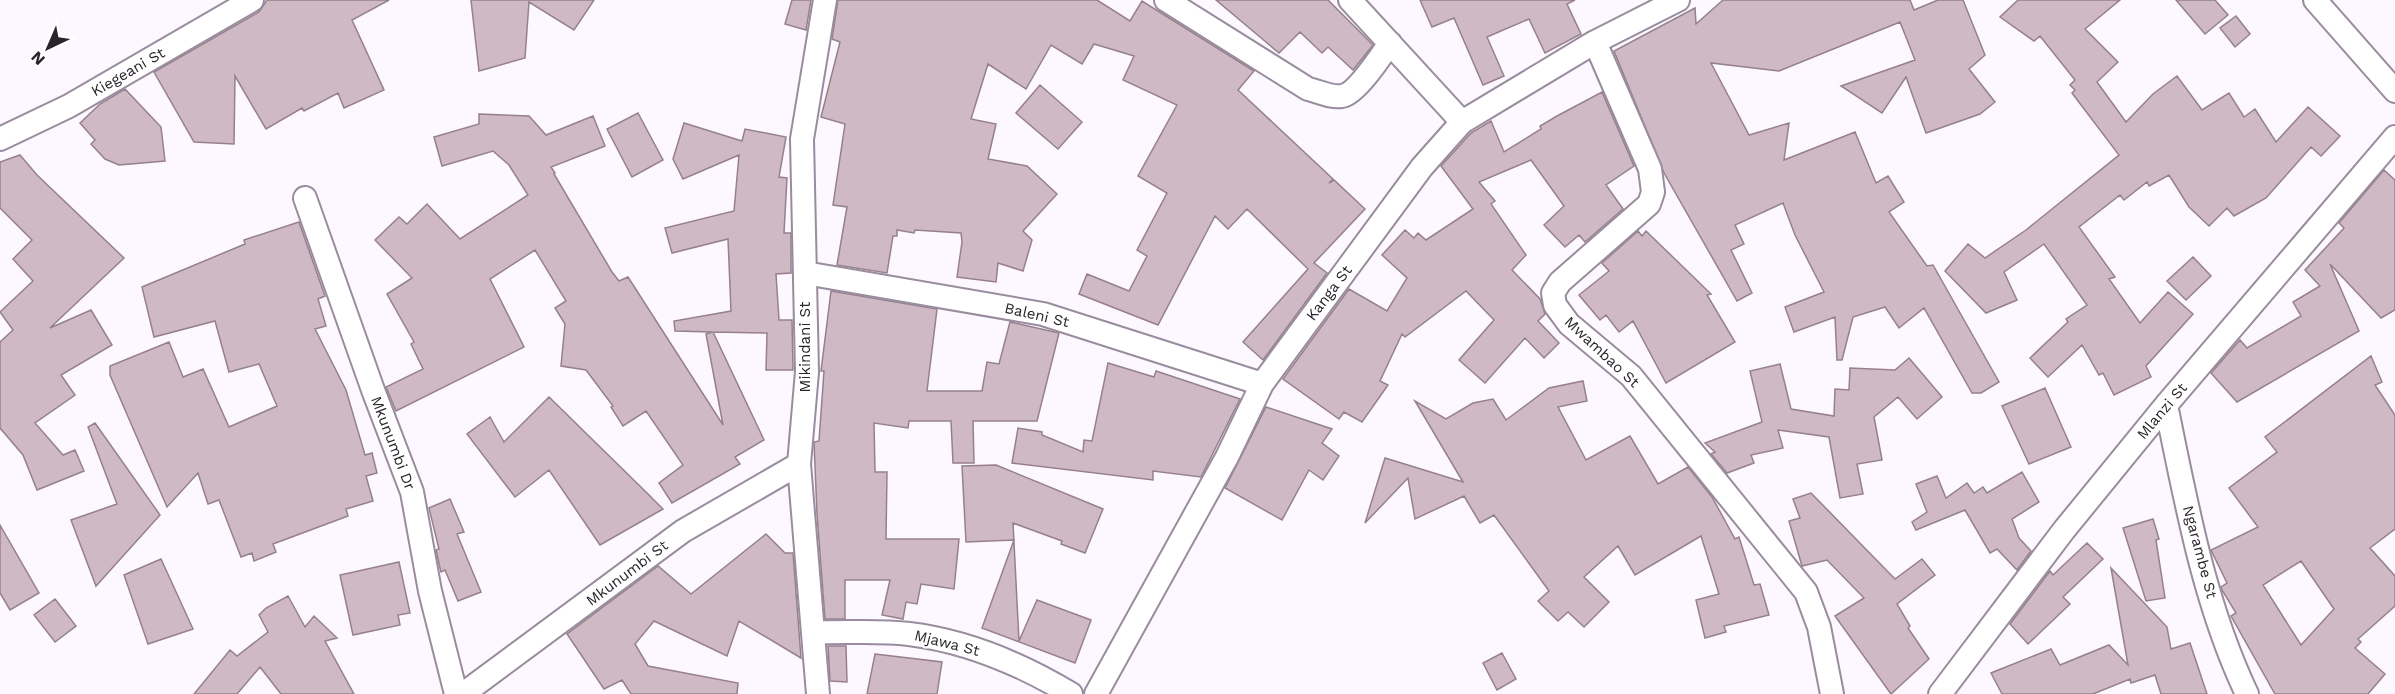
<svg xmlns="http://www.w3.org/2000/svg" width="2395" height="694" font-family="'Work Sans',sans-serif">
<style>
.building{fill:#cfb9c5;stroke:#95808b;stroke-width:1.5;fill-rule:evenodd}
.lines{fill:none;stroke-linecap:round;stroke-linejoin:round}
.street-casing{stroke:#998c9e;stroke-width:26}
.street{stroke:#fff;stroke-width:22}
.labels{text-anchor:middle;stroke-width:4.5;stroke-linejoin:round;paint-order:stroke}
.street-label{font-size:15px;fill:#29242b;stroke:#fff}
</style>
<rect width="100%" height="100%" fill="#fdf7ff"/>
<!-- building -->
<path class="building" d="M267,0H389L352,20L384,90L344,108L338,93L304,111L302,108L266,129L235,76L234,144L194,142L154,72L259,12Z
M471,0H594L574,30L529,2L525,58L479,71Z
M792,0H811L806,30L785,24Z
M838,0H1097L1130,21L1142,1L1254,71L1238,90L1333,179L1329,183L1334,180L1365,209L1314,263L1327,273L1263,360L1243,342L1308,269L1247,209L1228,229L1215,216L1158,325L1079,294L1087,274L1129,291L1147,256L1137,250L1167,193L1138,176L1177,105L1123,80L1134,56L1094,44L1082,64L1051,45L1026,89L988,64L971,119L996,124L988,159L1027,166L1057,194L1023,231L1032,240L1023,271L998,263L996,282L957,277L962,242L961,233L915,230L914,233L897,230V236H893L887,273L837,265L847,207L833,205L845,124L821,117L840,42L832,39Z
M1216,0H1328L1373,45L1353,70L1328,47L1322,53L1300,32L1279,53Z
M1420,0H1575L1567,4L1581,34L1545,53L1529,19L1487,37L1504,76L1483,85L1454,18L1432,27Z
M1723,0H1910L1914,10L1938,0H1963L1985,55L1969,69L1995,102L1980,114L1926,133L1906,77L1882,113L1841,86L1915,60L1900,22L1779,71L1711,63L1749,135L1789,123L1784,160L1855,132L1876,183L1888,176L1904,202L1889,212L1927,266L1933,265L1999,382L1981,393H1972L1924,308L1899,328L1885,307L1853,317L1842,360H1837L1835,317L1794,332L1785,307L1824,292L1795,235L1783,203L1735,225L1744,244L1731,250L1752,293L1737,301L1664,173L1614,51L1695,8L1696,24Z
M2018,0H2120L2085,29L2118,62L2097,82L2126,122L2153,94L2177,76L2202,110L2229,93L2244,117L2255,109L2276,142L2308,107L2340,136L2321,156L2311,147L2266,198L2234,216L2227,208L2209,226L2189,207L2169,175L2149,186L2147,182L2124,200L2120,195L2079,227L2115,277L2109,279L2140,323L2168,292L2193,314L2146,366L2151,377L2114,395L2103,373L2099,375L2082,345L2048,377L2030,358L2068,322L2066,319L2087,305L2044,244L2004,272L2017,300L1986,313L1945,271L1968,244L1985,258L2026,230L2119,155L2072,93L2075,90L2070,85L2075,80L2040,36L2034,41L2000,17Z
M2176,0H2215L2228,15L2205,34Z
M2236,16L2250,34L2235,47L2220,28Z
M1040,85L1082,122L1058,149L1016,113Z
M125,89L161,127L165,161L119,165L105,159L91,144L95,140L80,123L100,104Z
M1602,92L1634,166L1606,185L1623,209L1585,242L1579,235L1565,247L1544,225L1564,206L1531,160L1479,182L1495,201L1491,204L1526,255L1512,270L1540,299L1545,314L1538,321L1559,343L1544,358L1525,338L1485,383L1459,360L1494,320L1466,291L1405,337L1402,334L1380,381L1388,385L1362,422L1344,412L1339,419L1283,379L1349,289L1387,311L1407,278L1382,255L1405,230L1414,238L1418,233L1426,240L1473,209L1441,166L1471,133L1491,121L1504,152L1541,129L1540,126L1557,116Z
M638,113L663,160L632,177L607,129Z
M479,114L529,116L546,135L593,116L605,146L551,167L555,173L554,174L612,272L619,281L628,277L723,425L706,334L712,332L675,331L674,321L731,311L728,239L672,253L665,228L734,211L739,155L683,179L673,159L684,123L742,141L745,129L786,137L779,177L787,178L784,233H791V273L776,274L779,320H792L793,370H766L767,333L713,332L764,440L735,457L740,464L672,503L659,483L683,465L646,411L623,426L611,407L613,406L586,370L561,366L565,324L555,308L566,301L535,250L490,279L524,347L396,411L386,387L423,369L411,344L414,342L387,294L412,278L375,240L399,217L407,224L427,204L460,239L528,195L509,165L493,151L442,166L434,137L479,124Z
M20,155L37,175L124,258L50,328L91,310L112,345L61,375L75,395L35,423L63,455L75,450L84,471L37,490L23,455L0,428V342L13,330L0,312L33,281L13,259L32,240L0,208V162Z
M2384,170L2395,180V310L2381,318L2330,264L2359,331L2237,402L2211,373L2240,340L2247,348L2301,316L2293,302L2320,286L2305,270L2344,228L2339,223Z
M299,222L325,296L318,299L326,326L315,329L346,390L365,455L372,453L377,473L366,476L373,501L346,509L348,516L273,544L276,552L254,561L252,553L241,557L219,500L208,504L198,473L167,507L110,375V366L169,342L183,377L203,369L229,427L277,406L259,364L229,372L215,321L154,337L142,287L245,244L244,240Z
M1638,231L1642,236L1646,231L1711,294L1707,295L1735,342L1666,383L1633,321L1619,332L1606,315L1600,320L1579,295L1609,271L1602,263Z
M2193,257L2211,276L2186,300L2167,281Z
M831,291L937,309L927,391H982L987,362L999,364L1010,322L1059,333L1037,421H973L974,463H953L951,421H909L908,428L874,423L875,472H887L886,539H959L954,589L921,584L917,604L906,602L903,619L882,615L890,580H845V619H825L817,514L814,442L819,441L824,371H821Z
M2371,356L2382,382L2375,385L2395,415V529L2370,548L2395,576V606L2358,639L2361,642L2355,648L2385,674L2368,694H2275L2231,616L2236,613L2222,590L2221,587L2227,583L2211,550L2258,527L2229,488L2277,452L2265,437ZM2301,561L2334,609L2301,645L2263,585Z
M1909,358L1942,397L1917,419L1898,397L1874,417L1882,460L1857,464L1863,494L1840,498L1829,437L1778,430L1783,448L1751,455L1754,463L1727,473L1711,454L1715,452L1705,443L1762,422L1750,371L1780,364L1791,409L1834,416L1835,389L1849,390L1850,368L1895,370Z
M1108,363L1154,377L1156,371L1240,399L1201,477L1153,471V480L1012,463L1018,428L1042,432V435L1083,452L1084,440L1092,441Z
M1583,381L1587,401L1558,407L1586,460L1630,436L1658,484L1688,467L1712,497L1735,539L1739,537L1754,585L1760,584L1769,615L1724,626L1726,632L1705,638L1696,600L1719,594L1701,536L1635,575L1618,546L1584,577L1609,602L1584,627L1568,612L1558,621L1538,601L1549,591L1494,515L1480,523L1464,496L1415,519L1408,478L1365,523L1385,458L1463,482L1415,401L1446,419L1473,403L1493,399L1506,420L1549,388Z
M2045,388L2071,447L2029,464L2002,406Z
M549,397L646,492L663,509L600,545L549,470L515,497L467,434L490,417L504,442Z
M1266,407L1332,429L1322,443L1339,456L1323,480L1309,470L1282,520L1225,488Z
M95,423L160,515L96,586L71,520L117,504L88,427Z
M996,465L1103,509L1085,553L1061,544L1062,541L1013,523L1019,641L1037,600L1091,620L1075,663L982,628L1014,540L966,542L962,466Z
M2022,472L2039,502L2012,519L2019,538L2031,551L2017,570L1997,549L1990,553L1965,510L1916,530L1912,522L1927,512L1916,484L1937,476L1946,498L1967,483L1974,493L1983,487L1987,493Z
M1811,493L1895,579L1922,559L1935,575L1897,604L1910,626L1908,628L1929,659L1891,694L1835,616L1864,598L1827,560L1802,566L1789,521L1800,518L1793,499Z
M450,499L464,532L457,534L481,592L458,601L445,570L441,572L440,568L436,550L439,549L429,508Z
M2153,519L2159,539L2156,540L2165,598L2146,601L2123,528Z
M0,525L39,593L10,610L0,593Z
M766,534L785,553H793L801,658L739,621L727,656L654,621L635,644L648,666L738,683L737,694H631L622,680L604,689L567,634L658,566L691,594Z
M2087,543L2103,559L2063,597L2070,604L2028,644L2010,624L2050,571L2053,575Z
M161,559L193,629L148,644L124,575Z
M399,562L410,613L398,615L400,625L353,635L340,575Z
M2111,568L2167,627L2171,649L2190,643L2207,694H2161L2155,675L2131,683L2130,679L2093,694H2002L1991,673L2051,649L2060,665L2109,645L2128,665Z
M288,596L305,627L314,616L337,638L325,641L354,694H281L260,667L237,694H194L230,650L237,656L268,632L259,615L266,608Z
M55,599L76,626L55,642L34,615Z
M828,646H846L847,682L830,681Z
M1502,653L1516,679L1497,690L1483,663Z
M875,654L942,662L937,694H867Z"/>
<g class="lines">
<defs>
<path id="street" d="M1166,0L1308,89C1318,91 1331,98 1342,96C1356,94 1381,56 1390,43
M1350,0L1462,122
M2315,0L2395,91
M1595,42L1650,169L1653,192L1649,204L1560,282L1553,293L1555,305L1569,324L1631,376L1806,592L1819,627L1832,694
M0,139L69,106L252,0
M305,198L373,390L412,492L430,591L456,694
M805,273L1043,314L1262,384
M2166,405C2186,502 2204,604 2247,694
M813,632C844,633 878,630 909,634C967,641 1021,664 1071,694
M463,694L683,531L799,464
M818,694L799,464L807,372L802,139L825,0
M1096,694L1227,457L1262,384L1422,167L1462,122L1595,42L1678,0
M1940,694L2064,530L2166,405L2395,137"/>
</defs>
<!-- street casing -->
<use href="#street" class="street-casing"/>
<!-- street -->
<use href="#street" class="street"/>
</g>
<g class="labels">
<!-- street labels -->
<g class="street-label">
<text transform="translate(128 72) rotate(-30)" y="5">Kiegeani St</text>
<text transform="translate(1329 293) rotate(-53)" y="5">Kanga St</text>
<text transform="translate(1037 315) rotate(13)" y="5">Baleni St</text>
<text transform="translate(805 347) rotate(-90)" y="5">Mikindani St</text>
<text transform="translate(1602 352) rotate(43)" y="5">Mwambao St</text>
<text transform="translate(2162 411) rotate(-50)" y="5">Mlanzi St</text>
<text transform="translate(393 443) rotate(69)" y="5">Mkunumbi Dr</text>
<text transform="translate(2200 552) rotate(75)" y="5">Ngarambe St</text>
<text transform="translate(627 573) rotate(-37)" y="5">Mkunumbi St</text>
<text transform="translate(947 643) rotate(14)" y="5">Mjawa St</text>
</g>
</g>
<!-- north arrow -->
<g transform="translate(48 48) rotate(224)" stroke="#ffffff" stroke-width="4.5" paint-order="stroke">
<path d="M0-4.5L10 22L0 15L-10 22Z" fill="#29242b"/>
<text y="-9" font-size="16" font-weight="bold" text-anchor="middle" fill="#29242b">N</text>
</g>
</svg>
